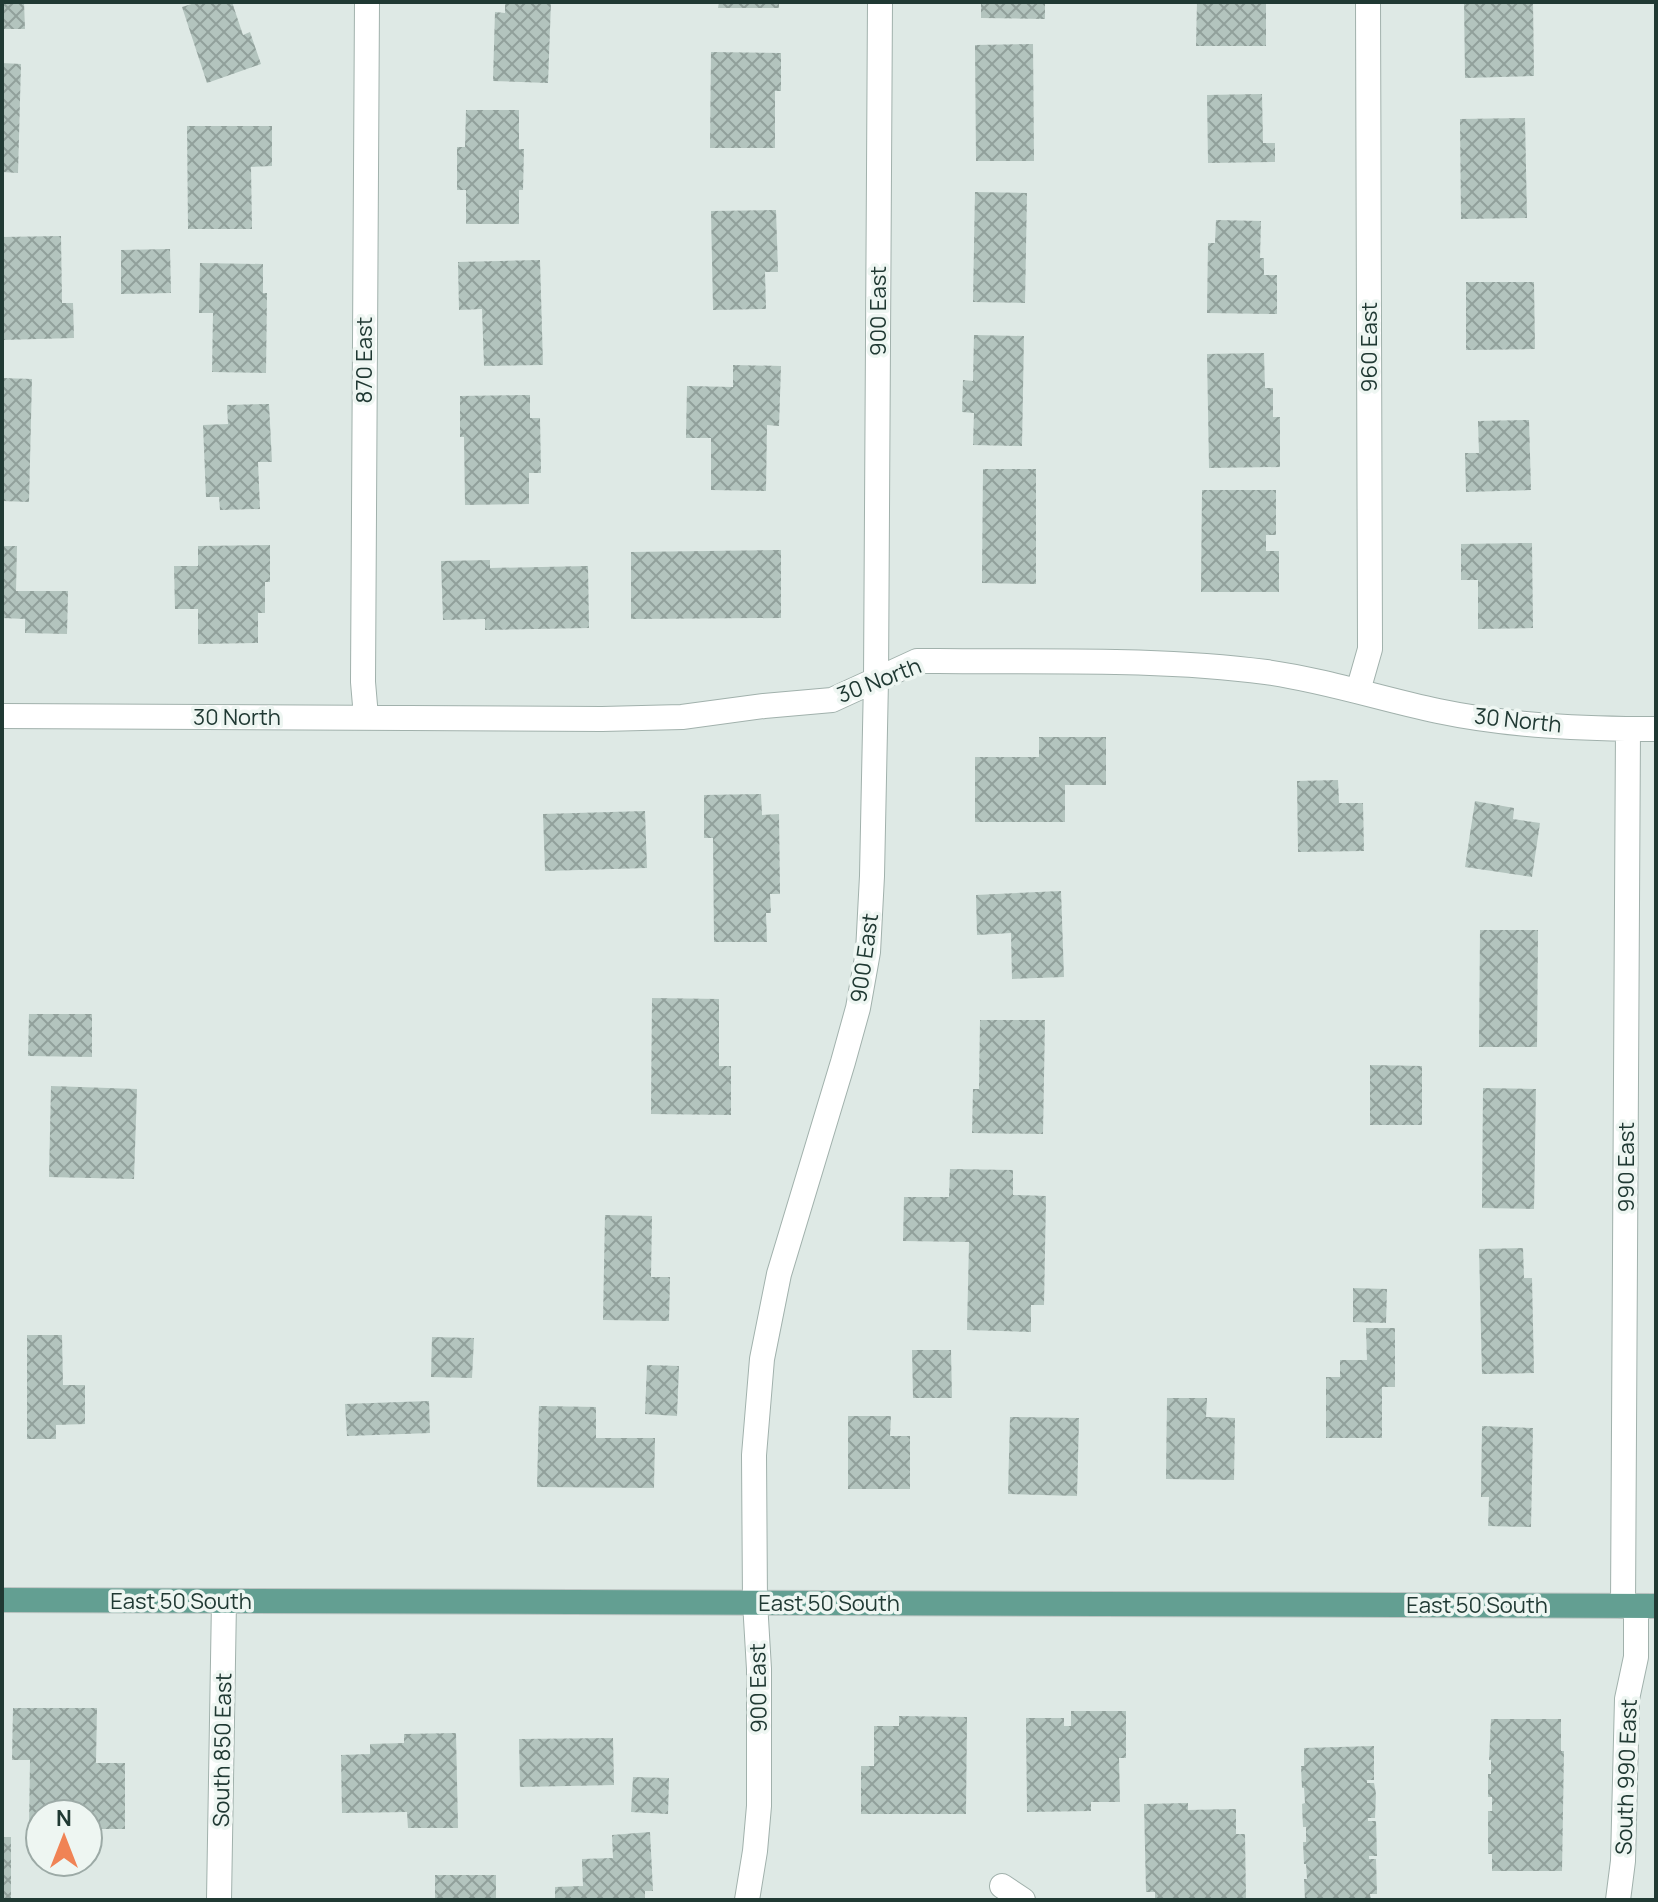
<svg xmlns="http://www.w3.org/2000/svg" width="1658" height="1902" font-family="Manrope,sans-serif">
<style>
.building{fill:url(#building-cross-hatch)}
.lines{fill:none;stroke-linecap:round;stroke-linejoin:round}
.minor-casing{stroke:#a1b1ac;stroke-width:26}
.major-casing{stroke:#bcc4c2;stroke-width:26}
.minor{stroke:#fff;stroke-width:24}
.major{stroke:#639f92;stroke-width:24}
.labels{text-anchor:middle;stroke-width:7;stroke-linejoin:round;paint-order:stroke}
.street-label{font-size:22px;fill:#203933;stroke:#eef6f2}
</style>
<defs>
<pattern id="building-cross-hatch" width="8" height="8" patternUnits="userSpaceOnUse" patternTransform="scale(2)"><rect width="8" height="8" fill="#b3c4be"/><path d="M0 0l8 8M0 8l8-8" fill="none" stroke="#91a09b"/></pattern>
</defs>
<rect width="100%" height="100%" fill="#dee9e5"/>
<!-- building -->
<path class="building" d="M2,2H24L25,29H2Z
M198,2H232L243,35L250,32L261,64L207,83L182,7Z
M505,2H551L548,83L493,81L495,12L505,13Z
M719,2H779V8H718Z
M981,2H1045V19L981,18Z
M1197,2H1266V46H1196Z
M1464,2H1533L1534,76L1465,78Z
M1033,44L1034,161H976L975,45Z
M711,52L781,53V91H775V148H710Z
M2,63L21,64L18,173L2,172Z
M1262,94L1263,143H1275V162L1208,163L1207,95Z
M466,110H519V149H524L523,190H519V224H466V190H457V147H465Z
M1525,118L1527,218L1461,219L1460,119Z
M187,126H272V166L251,167L252,229H188Z
M975,192L1027,193L1025,303L973,302Z
M776,210L778,272H765L766,309L713,310L711,211Z
M1216,220L1261,221L1260,258H1264V275H1277V314L1207,313L1208,243H1215Z
M61,236L62,303H73L74,338L2,340V237Z
M170,249L171,293L121,294V250Z
M540,260L543,365L484,366L482,309L459,310L458,262Z
M200,263L263,264V293H267L266,373L212,372L213,313H199Z
M1466,282H1534L1535,349L1466,350Z
M974,335L1024,336L1022,446L973,445L974,413L962,412L963,380L973,381Z
M1264,353L1265,388H1273V417H1280V467L1209,468L1207,354Z
M733,365L781,366L779,426L767,425L766,491L711,490V438H686L687,386L733,387Z
M2,378L32,379L29,502L2,501Z
M530,395V418H540L541,473H529V504L465,505L464,437H460V396Z
M269,404L272,462H258L260,509L220,510L219,497H206L203,425L228,424L227,405Z
M1529,420L1531,490L1466,492L1465,453H1479L1478,421Z
M983,469H1036V584L982,583Z
M1202,490H1276V535H1266V551H1279V592H1201Z
M1532,543L1533,628L1478,629V580H1461V544Z
M270,545V582H265V613H258V643L198,644V609H175L174,566H198V546Z
M2,546H17L16,591H68L67,634L25,633V619L2,618Z
M781,550V618L631,619V552Z
M490,560V568L588,566L589,628L485,630V619L443,620L441,561Z
M1039,737H1106V785H1065V822H975V757H1039Z
M1338,780L1339,803H1363L1364,851L1298,852L1297,781Z
M761,794L762,815L779,814L780,894H770L771,913H766L767,942H714L713,838H704V795Z
M1475,801L1514,808L1513,819L1540,823L1532,877L1465,867Z
M645,811L647,868L545,871L543,814Z
M1061,891L1064,977L1012,979L1011,933L977,935L976,895Z
M1480,930H1538L1537,1047H1479Z
M652,998L719,999V1066H731V1115L651,1114Z
M29,1014H92V1057L28,1056Z
M980,1020H1045L1043,1134L972,1133L973,1089H979Z
M1370,1065L1422,1066V1125H1370Z
M51,1086L137,1089L134,1179L49,1177Z
M1483,1088L1536,1089L1534,1209L1482,1208Z
M950,1169L1013,1170V1195L1046,1196L1044,1305H1031V1332L967,1330L969,1242L903,1241L904,1197H949Z
M605,1215L652,1216L651,1277H670L669,1321L603,1320Z
M1523,1248L1524,1278H1532L1534,1373L1482,1374L1479,1249Z
M1353,1288L1387,1289L1386,1323L1353,1322Z
M1366,1328H1395V1387H1382V1438H1326V1377H1340V1360H1367Z
M27,1335H62L63,1385H85V1424L56,1425V1439H27Z
M432,1337L474,1338L472,1378L431,1377Z
M912,1350H951L952,1398H913Z
M647,1365L679,1366L677,1416L645,1414Z
M1167,1398H1207L1206,1417L1235,1418L1234,1480L1166,1479Z
M429,1401L430,1433L347,1436L345,1404Z
M539,1406L596,1407V1438H655L654,1488L537,1487Z
M848,1416H891L890,1436H910V1489H848Z
M1010,1417L1079,1418L1077,1496L1008,1494Z
M1482,1426L1533,1428L1531,1527L1488,1526L1489,1497H1481Z
M13,1708H97L96,1763H125V1829H88V1814H40V1828H29L30,1760H12Z
M1071,1711H1126V1758H1119L1120,1802H1091V1811L1027,1812L1026,1718H1064V1726H1071Z
M899,1716L967,1717L966,1814H861V1766H874V1726H899Z
M1491,1719H1561V1751H1564L1562,1871H1492V1854H1488V1811H1492V1797H1488V1774H1491V1760H1489Z
M456,1733L458,1828H408L407,1812L342,1813L341,1755L370,1754V1744L404,1743V1734Z
M613,1738L614,1785L520,1787L519,1739Z
M1374,1746V1780H1367V1783H1374L1376,1794L1375,1818H1368V1821H1376L1377,1856H1369V1859H1376L1377,1894H1370L1371,1900H1305L1304,1879H1307L1306,1864H1304L1303,1842H1306V1827H1303L1302,1804L1305,1803L1304,1788H1302L1301,1766H1304V1748Z
M633,1777L669,1778L668,1814L631,1812Z
M1188,1803V1810L1236,1809V1834H1245L1246,1900H1155V1892H1146L1144,1804Z
M650,1832L653,1891H645V1900H555V1887L583,1886L582,1859L613,1858L612,1835Z
M2,1837H11V1900H2Z
M435,1875H496V1900H435Z"/>
<g class="lines">
<defs>
<path id="minor" d="M1358,691L1370,649L1368,2
M2,716L602,719L682,717L764,706L832,700L917,661H938C1048,662 1158,658 1266,672C1324,680 1381,699 1438,711C1509,726 1584,729 1656,729
M366,717L363,682L367,2
M1623,1606L1628,729
M1002,1886L1023,1900
M219,1900L224,1601
M747,1900L755,1851L759,1806V1669L755,1602L754,1455L762,1359L779,1274L843,1062L858,1008L868,952L872,876L876,680L880,2
M1618,1900L1623,1861L1627,1699L1636,1657V1606"/>
<path id="major" d="M2,1600L1656,1606"/>
</defs>
<!-- minor casing -->
<use href="#minor" class="minor-casing"/>
<!-- major casing -->
<use href="#major" class="major-casing"/>
<!-- minor -->
<use href="#minor" class="minor"/>
<!-- major -->
<use href="#major" class="major"/>
</g>
<g class="labels">
<!-- street labels -->
<g class="street-label">
<text transform="translate(878 311) rotate(-90)" y="8">900 East</text>
<text transform="translate(1369 347) rotate(-90)" y="8">960 East</text>
<text transform="translate(364 360) rotate(-90)" y="8">870 East</text>
<text transform="translate(879 680) rotate(-21)" y="8">30 North</text>
<text x="237" y="725">30 North</text>
<text transform="translate(1518 720) rotate(6)" y="8">30 North</text>
<text transform="translate(864 958) rotate(-82)" y="8">900 East</text>
<text transform="translate(1626 1167) rotate(-90)" y="8">990 East</text>
<text x="181" y="1609">East 50 South</text>
<text x="829" y="1611">East 50 South</text>
<text x="1477" y="1613">East 50 South</text>
<text transform="translate(758 1688) rotate(-91)" y="8">900 East</text>
<text transform="translate(222 1750) rotate(-89)" y="8">South 850 East</text>
<text transform="translate(1626 1777) rotate(-88)" y="8">South 990 East</text>
</g>
</g>
<!-- border -->
<rect width="1658" height="1902" fill="none" stroke="#203933" stroke-width="8"/>
<!-- north arrow -->
<g transform="translate(64 1838)"><circle r="38" fill="#eef6f2" stroke="#9caaa6" stroke-width="2"/>
<path d="M0-6L14 30L0 20L-14 30Z" fill="#f08355"/>
<text y="-12" font-size="22" font-weight="bold" text-anchor="middle" fill="#203933">N</text>
</g>
</svg>
